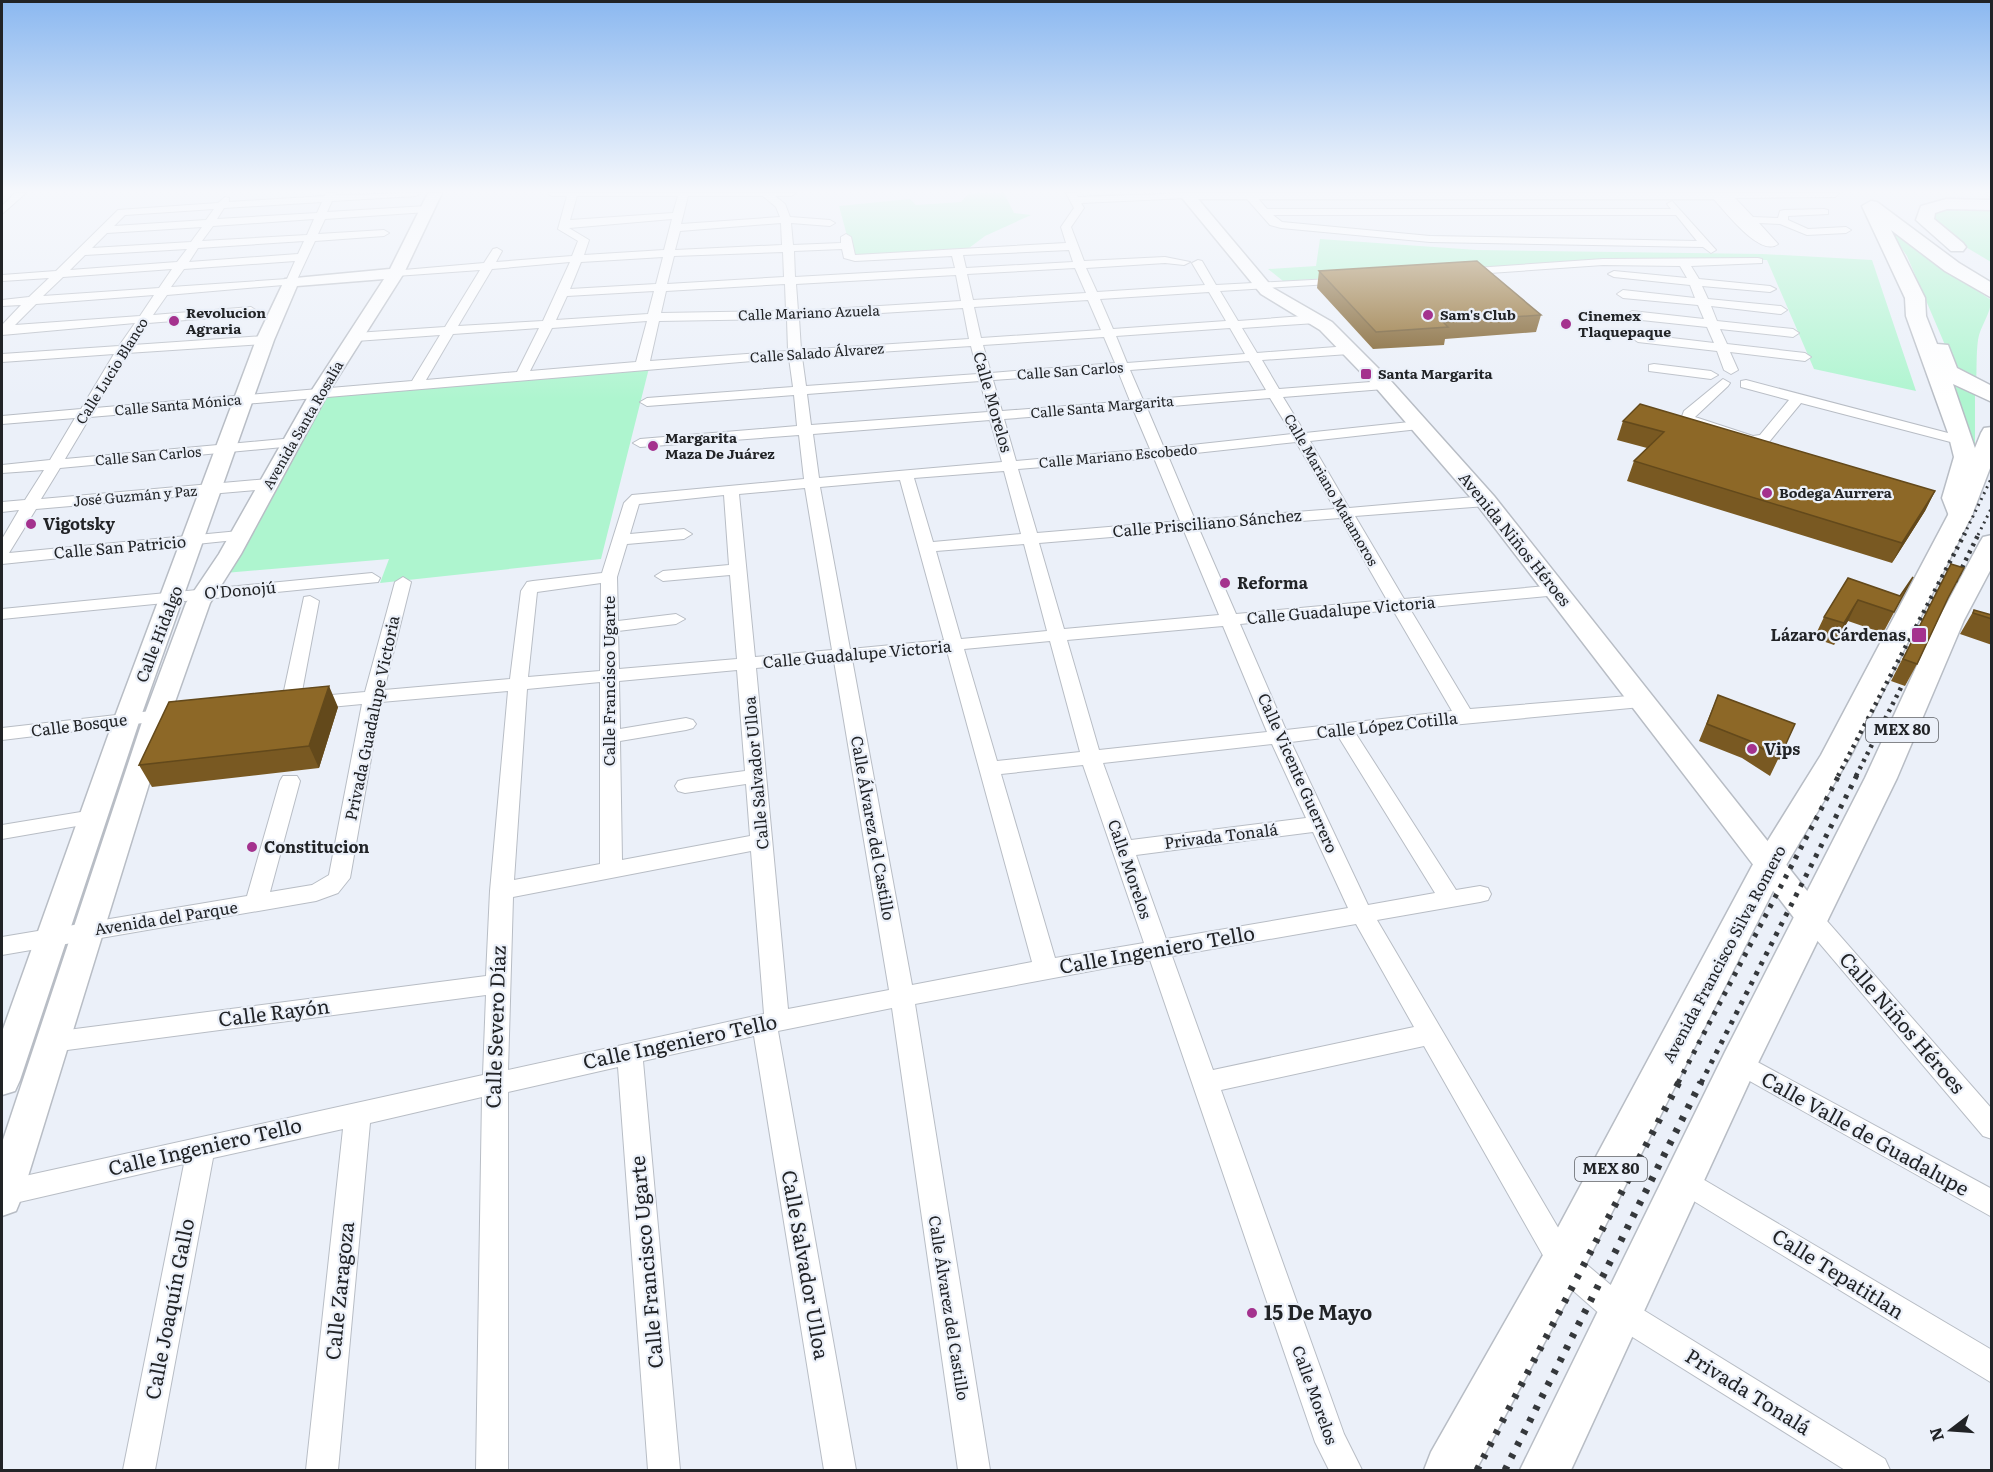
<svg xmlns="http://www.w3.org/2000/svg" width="1993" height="1472" font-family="Literata,serif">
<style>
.green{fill:#aef5cf}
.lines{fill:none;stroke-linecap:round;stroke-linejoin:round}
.street-casing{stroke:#b8bdc5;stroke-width:2}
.secondary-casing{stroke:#b8bdc5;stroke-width:3}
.primary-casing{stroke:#b8bdc5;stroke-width:3}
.highway-casing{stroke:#b8bdc5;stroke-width:3}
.street{fill:#fff;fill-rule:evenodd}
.secondary{fill:#fff;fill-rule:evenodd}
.primary{fill:#fff;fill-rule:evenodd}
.highway{fill:#fff;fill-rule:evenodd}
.rail-far3{stroke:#35383b;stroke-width:3;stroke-dasharray:2 4.5;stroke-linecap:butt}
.rail-far2{stroke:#35383b;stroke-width:4.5;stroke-dasharray:3 5;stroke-linecap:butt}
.rail-far1{stroke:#35383b;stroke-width:5;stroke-dasharray:4 7;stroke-linecap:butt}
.rail{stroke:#35383b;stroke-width:7;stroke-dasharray:4.5 9;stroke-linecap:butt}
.wall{fill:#795922}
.shaded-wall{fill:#63491b}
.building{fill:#8d6827;stroke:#63491b;stroke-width:1.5}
.poi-dot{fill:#a4328e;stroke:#ebf0f9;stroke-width:2}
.labels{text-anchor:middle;stroke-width:4.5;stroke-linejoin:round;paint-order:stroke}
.far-poi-label{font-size:14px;font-weight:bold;fill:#212326;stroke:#ebf0f9;text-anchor:start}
.far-street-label{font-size:14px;fill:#212326;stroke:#ebf0f9}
.shield{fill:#ebf0f9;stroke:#5e6065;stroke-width:1.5}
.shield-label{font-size:15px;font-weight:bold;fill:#212326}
.street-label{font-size:16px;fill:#212326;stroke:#ebf0f9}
.poi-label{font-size:16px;font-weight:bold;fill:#212326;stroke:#ebf0f9;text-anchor:start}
.near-street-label{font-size:20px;fill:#212326;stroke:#ebf0f9}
.near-poi-label{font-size:20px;font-weight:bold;fill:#212326;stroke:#ebf0f9;text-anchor:start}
</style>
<rect width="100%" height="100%" fill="#ebf0f9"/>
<!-- green -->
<path class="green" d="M978,193H1004L1014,213L1031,215L985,236L965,251L853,258L839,206L910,199L916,205L961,202L968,194Z
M1991,206V262L1954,240L1933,221V214L1943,209Z
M1888,229L1991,300C1991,314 1980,326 1978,340C1976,355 1977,370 1976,384L1954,366L1907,256Z
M1320,239L1477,250L1762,254L1872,260L1916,391L1814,369L1767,260H1600L1283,281L1268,269L1316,266Z
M649,368L601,559L380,583L389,559L225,573L321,397Z
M1946,379L1975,393V457Z"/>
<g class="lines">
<defs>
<path id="street" d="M15,193H26L2,214V206Z
M326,193H336L335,195L421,193L416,196L332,201L327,212L427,206L432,209L427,212L325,219L318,234L384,230L389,233L384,236L315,241L295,284L167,295L153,315L251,307L257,311L251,315L148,323L133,345L265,336L271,340L265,344L127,353L95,408L412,381L440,335L356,341L350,337L356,333L445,327L480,270L396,276L392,275V271L484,263L493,249L497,248L502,251L496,262L572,256L578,241L558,229L567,196H552L547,193H796L791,196H775L785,204L790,217L830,220L835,223L830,226L791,223L793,245L841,243V237L846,234L851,237L855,255L1066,243L1061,227L1074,208L1066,193H1076L1078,197L1190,193L1192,195L1187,198L1081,203L1084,208L1071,227L1084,261L1165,257L1190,262L1184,265L1165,263L1086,268L1097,292L1205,285L1192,263L1198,260L1202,261L1216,285L1349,278V282L1345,283L1220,291L1238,321L1316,315L1322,319L1316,323L1242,328L1257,353L1349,346L1355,350L1349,354L1262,360L1279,389L1384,381L1391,385L1384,389L1283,397L1305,433L1419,421L1426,425L1419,429L1310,441L1349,508L1486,496L1494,501L1486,506L1355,516L1404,599L1558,585L1566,590L1558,595L1410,609L1470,709L1641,695L1650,701L1641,707L1356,734L1456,890L1480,886L1488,888L1491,894L1488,900L1480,902L1377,920L1573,1253L1632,1303L1885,1459L1890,1470H1845L1610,1323L1553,1273L1424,1046L1221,1090L1344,1434L1362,1470H1329L1315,1442L1150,960L915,1004L990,1470H958L892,1008L778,1031L856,1470H824L754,1036L643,1061L680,1470H648L618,1067L508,1092V1470H476L482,1097L370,1123L338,1470H306L343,1129L213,1158L155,1470H123L184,1164L2,1206V1181L483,1075L486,995L52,1052L43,1049L40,1042L43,1035L52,1032L486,976L490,891L508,691L381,702L350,878L338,893L316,901L2,955V937L247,896L280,781L283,776H297L300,781L270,892L312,885L329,875L362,704L309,709L300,703L297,709L290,711L281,705L304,597L310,596L319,601L300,702L309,697L365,692L395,582L403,577L411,582L384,690L510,679L521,591L527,582L533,581L602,573L624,503L632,495L804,479L799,435L640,447L633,443L640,439L797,426L794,395L647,406L640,402L647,398L793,387L789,358L90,417L65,459L294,438L301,442L294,446L60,468L41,499L268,479L276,484L268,489L36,509L9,553L239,531L245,533L247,536L245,539L2,564V539L19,510L2,512V502L25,500L44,470L2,473V465L50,460L75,418L2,424V416L81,409L114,354L2,362V354L119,346L135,323L2,335V325L21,305L2,306V300L29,297L49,278L2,281V275L56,271L118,210L218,203L225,197L229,198V202L325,196ZM577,196H678L673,213L570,220ZM688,196H763L776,207L780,217L681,224ZM322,202L317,213L217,219L224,208ZM214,209L206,220L114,226L125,215ZM314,219L307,235L202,241L213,226ZM672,219L664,250L584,255L589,240L569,228ZM781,223L782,245L675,250L680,231ZM202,227L191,242L92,248L107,233ZM304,241L298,254L189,262L198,248ZM187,249L177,262L70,270L85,255ZM842,249L844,258L855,261L952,256L955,268L795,277L794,251ZM1069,250L1073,262L966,268L963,255ZM783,252L784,277L667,284L674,256ZM663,257L656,284L570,289L581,262ZM295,261L287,279L171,287L184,269ZM570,262L543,321L458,326L492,269ZM1075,268L1086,293L973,300L967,274ZM172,269L159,288L43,296L63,277ZM956,275L961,301L798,311L796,284ZM785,284L786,311L661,313L666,291ZM654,291L648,314L556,320L567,296ZM1209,292L1226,321L1113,329L1100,299ZM154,295L140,316L15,325L36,304ZM1088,300L1101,330L981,338L974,307ZM963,308L969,339L801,350L799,318ZM787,319L788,351L650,361L659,321ZM647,321L636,362L530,371L552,328ZM539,328L517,372L426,380L453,334ZM1230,328L1245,354L1127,363L1116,336ZM1104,337L1115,363L991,373L983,345ZM971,346L978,374L806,386L802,357ZM1249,361L1266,390L1143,400L1130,370ZM1118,371L1130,401L1002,411L993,380ZM980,381L988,412L811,425L807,394ZM1270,398L1292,434L1164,448L1147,408ZM1133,409L1150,449L1016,461L1004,419ZM990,420L1002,462L819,478L813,434ZM1296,442L1335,509L1195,520L1168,456ZM1154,458L1180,521L1037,533L1018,469ZM1004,471L1021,534L933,542L914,478ZM900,480L944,640L850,649L820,487ZM805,488L832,650L755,657L739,494ZM724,495L729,565L663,571L655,576L663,581L730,575L737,659L619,669L618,631L676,624L685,619L676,614L618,621L617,577L627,544L684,539L692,534L684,529L630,534L639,504ZM1340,518L1387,600L1236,614L1199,529ZM1184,531L1219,615L1064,629L1039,543ZM1024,544L1047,631L961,639L936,551ZM601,583L600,671L528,677L537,592ZM1393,610L1452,711L1286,730L1240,624ZM1223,626L1267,732L1099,750L1067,640ZM1050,641L1080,752L997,761L964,649ZM947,651L1032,962L912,985L852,659ZM834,661L889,990L788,1009L756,668ZM737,670L745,771L685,779L678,781L675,786L678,791L685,793L746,784L750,836L622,860L620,741L686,730L693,728L696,724L693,720L686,718L620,729L619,681ZM600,682V864L514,880L527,689ZM1338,736L1435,893L1368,905L1291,742ZM1272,744L1306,818L1131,840L1103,763ZM1083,765L1144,943L1055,958L1001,774ZM1313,832L1348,908L1166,939L1136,855ZM751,851L764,1014L508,1070L513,897ZM1356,924L1414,1027L1213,1070L1172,956Z
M1712,193H1720L1723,197L1724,193H1839L1835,197L1735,198L1753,217L1778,218L1780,211L1784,210L1824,209L1828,210V214L1788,216V220L1808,229L1846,227L1851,230L1846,233L1807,235L1780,224L1759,223L1778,244C1760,258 1725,211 1712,197Z
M1985,193H1992V198Z
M1247,195H1255L1267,209H1671L1667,204L1672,201L1716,250L1711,253L1703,247L1430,242L1281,228L1270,225L1247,199ZM1273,215H1676L1697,241L1430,236L1282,222Z
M1758,258L1762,259V263L1691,266L1699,279L1770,286L1776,289L1770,292L1702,286L1708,299L1781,306L1787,310L1781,314L1711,306L1717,321L1793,329L1799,333L1793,337L1720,329L1727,344L1805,353L1811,357L1805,361L1730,352L1738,370L1731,374L1724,370L1717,351L1638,342L1632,338L1638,334L1714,343L1707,327L1632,319L1626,315L1632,311L1704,319L1698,305L1623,298L1617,294L1623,290L1695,298L1690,285L1614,277L1608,274L1614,271L1687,278L1680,266L1603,265L1461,275L1455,272L1461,269L1603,259Z
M1654,364L1711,371L1718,375L1711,379L1649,371V365Z
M1723,379L1730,383L1728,386L1695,417L1753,436L1760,435L1789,400L1741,387V381L1746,380L1967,438L1969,441L1962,445L1801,403L1769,442C1742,449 1709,430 1683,422L1681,419L1684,411Z
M372,573L380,578L378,582L2,619V609Z
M169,709L176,711L179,715L176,719L2,740V728Z
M93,810L100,812L103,817L100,822L2,839V825Z
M1812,910L1820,913L1992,1109V1139L1983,1136L1804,925L1801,919L1804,913Z
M1739,1052L1992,1189V1217L1730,1070L1726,1063L1730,1056Z
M1684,1168L1992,1350V1383L1674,1189L1670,1180L1674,1171Z"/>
<path id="secondary" d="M428,193H442L404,273L328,393L241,554L210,603L170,716L21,1199L16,1211L2,1216V1143L144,716L186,603L219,554L310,393L384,279L297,286L274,340L140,719L20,1080L15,1091L2,1095V1032L114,719L256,340L285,279L390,269Z
M1178,193H1732V198L1727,199H1198L1273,288L1332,322L1391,381L1494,496L1823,911L1828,919L1823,927L1812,931L1801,927L1478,506L1377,389L1320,330L1261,294Z"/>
<path id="primary" d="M1992,427V463L1972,515L1851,755L1785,867L1579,1278L1476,1470H1424L1431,1452L1547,1248L1752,866L1821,755L1948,515L1981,433L1984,428Z
M1992,535V567L1964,620L1897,778L1758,1063L1571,1470H1520L1725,1052L1865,778L1938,620L1980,542L1983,537Z"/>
<path id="highway" d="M1946,199L1992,200V210L1947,209L1935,213L1934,219L1963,243L1966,247L1963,251H1951L1916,220L1921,206Z
M1871,201L1877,202L1959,263L1992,283V298L1945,271L1891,230L1925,298L1926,316L1937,344L1948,345L1957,368L1992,386V402L1953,384L1978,457L1968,498L1973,515L1969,521L1960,523L1951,521L1942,498L1954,457L1948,433L1906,316L1905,298L1862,206Z"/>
</defs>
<!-- street casing -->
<use href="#street" class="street-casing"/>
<!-- secondary casing -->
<use href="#secondary" class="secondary-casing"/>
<!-- primary casing -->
<use href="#primary" class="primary-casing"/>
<!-- highway casing -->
<use href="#highway" class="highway-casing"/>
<!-- street -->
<use href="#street" class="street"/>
<!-- secondary -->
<use href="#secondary" class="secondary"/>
<!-- primary -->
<use href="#primary" class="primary"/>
<!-- highway -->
<use href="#highway" class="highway"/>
<!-- rail-far3 -->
<path class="rail-far3" d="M1964,535L1992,477
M1978,535L1992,507"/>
<!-- rail-far2 -->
<path class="rail-far2" d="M1955,582L1979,533
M1838,776L1965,533
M1856,776L1910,670"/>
<!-- rail-far1 -->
<path class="rail-far1" d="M1678,1083L1839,775
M1701,1083L1857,775"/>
<!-- rail -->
<path class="rail" d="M1477,1470L1679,1082
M1505,1470L1701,1082"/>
</g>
<!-- wall -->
<path class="wall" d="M1319,271L1541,315L1536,332L1445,339L1444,345L1373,349L1317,288Z
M1623,421L1935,491L1925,511L1892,563L1627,481L1634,461L1647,448L1617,440Z
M1951,564L1948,598L1917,664L1905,686L1891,681Z
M1913,577L1883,633L1848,621L1834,645L1814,638L1824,617L1848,578L1900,596Z
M1974,610L1992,619V645L1960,634Z
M1718,695L1795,724L1770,776L1742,758L1699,741Z
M338,707L319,768L152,787L139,765Z"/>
<!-- shaded-wall -->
<path class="shaded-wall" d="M1935,491L1925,511L1892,563L1902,543Z
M1858,600L1848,621L1834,645L1844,623Z
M329,686L338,707L319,768L309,746Z"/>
<!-- building -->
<path class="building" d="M1477,261L1541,315L1443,322L1448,327L1376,332L1319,271Z
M1640,404L1935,491L1902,543L1634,461L1664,432L1623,421Z
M1951,564L1964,568L1948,598L1917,664L1903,659Z
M1913,577L1894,612L1858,600L1844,623L1824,617L1848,578L1900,596Z
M1974,610L1992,615V619L1973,613Z
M329,686L309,746L139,765L169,702Z
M1718,695L1795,724L1779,759L1750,741L1707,724Z"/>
<!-- sky -->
<linearGradient id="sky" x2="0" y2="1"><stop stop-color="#8bb8f0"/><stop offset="0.48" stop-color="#f6f8fc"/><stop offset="1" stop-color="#f6f8fc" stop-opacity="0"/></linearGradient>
<rect width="1993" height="399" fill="url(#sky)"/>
<!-- markers -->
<g class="poi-dot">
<circle cx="1428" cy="315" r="6"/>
<circle cx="174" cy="321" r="6"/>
<circle cx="1566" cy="324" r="6"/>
<rect x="1360" y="368" width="12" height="12" rx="3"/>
<circle cx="653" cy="446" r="6"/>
<circle cx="1767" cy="493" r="6"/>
<circle cx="31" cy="524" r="6"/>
<circle cx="1225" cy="583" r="6"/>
<rect x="1911" y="627" width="16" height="16" rx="3"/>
<circle cx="1752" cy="749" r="6"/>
<circle cx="252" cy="847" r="6"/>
<circle cx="1252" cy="1313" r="6"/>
</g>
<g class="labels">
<!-- far-poi labels -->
<g class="far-poi-label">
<text x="186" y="318">Revolucion<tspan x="186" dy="16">Agraria</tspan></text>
<text x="1440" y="320">Sam's Club</text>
<text x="1578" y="321">Cinemex<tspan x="1578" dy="16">Tlaquepaque</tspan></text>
<text x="1378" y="379">Santa Margarita</text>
<text x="665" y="443">Margarita<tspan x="665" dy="16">Maza De Juárez</tspan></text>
<text x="1779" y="498">Bodega Aurrera</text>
</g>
<!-- far-street labels -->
<g class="far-street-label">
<text transform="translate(809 313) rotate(-2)" y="5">Calle Mariano Azuela</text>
<text transform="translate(817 353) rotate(-4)" y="5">Calle Salado Álvarez</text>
<text transform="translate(112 371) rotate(-58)" y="5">Calle Lucio Blanco</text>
<text transform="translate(1070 371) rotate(-4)" y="5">Calle San Carlos</text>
<text transform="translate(178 405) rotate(-5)" y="5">Calle Santa Mónica</text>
<text transform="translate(1102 407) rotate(-5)" y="5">Calle Santa Margarita</text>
<text transform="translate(303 425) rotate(-60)" y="5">Avenida Santa Rosalía</text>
<text transform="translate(148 456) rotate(-5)" y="5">Calle San Carlos</text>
<text transform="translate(1118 456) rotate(-5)" y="5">Calle Mariano Escobedo</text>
<text transform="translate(1331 490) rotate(60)" y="5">Calle Mariano Matamoros</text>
<text transform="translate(135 496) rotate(-5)" y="5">José Guzmán y Paz</text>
</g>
<!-- shield labels -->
<g class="shield">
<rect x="1866" y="718" width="72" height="24" rx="4.5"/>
<rect x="1575" y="1157" width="72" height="24" rx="4.5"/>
</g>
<g class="shield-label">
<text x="1902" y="735">MEX 80</text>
<text x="1611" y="1174">MEX 80</text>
</g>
<!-- street labels -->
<g class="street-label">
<text transform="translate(993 402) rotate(74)" y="6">Calle Morelos</text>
<text transform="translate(1207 523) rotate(-5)" y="6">Calle Prisciliano Sánchez</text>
<text transform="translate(1515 539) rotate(51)" y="6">Avenida Niños Héroes</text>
<text transform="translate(120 547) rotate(-5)" y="6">Calle San Patricio</text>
<text transform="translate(240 590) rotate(-5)" y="6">O'Donojú</text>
<text transform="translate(1341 610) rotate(-5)" y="6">Calle Guadalupe Victoria</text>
<text transform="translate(159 634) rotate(-69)" y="6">Calle Hidalgo</text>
<text transform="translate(857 654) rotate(-5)" y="6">Calle Guadalupe Victoria</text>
<text transform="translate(609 681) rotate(-90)" y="6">Calle Francisco Ugarte</text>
<text transform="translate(372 718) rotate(-78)" y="6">Privada Guadalupe Victoria</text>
<text transform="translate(79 725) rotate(-7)" y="6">Calle Bosque</text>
<text transform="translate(1387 725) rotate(-6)" y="6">Calle López Cotilla</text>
<text transform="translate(756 773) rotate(-95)" y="6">Calle Salvador Ulloa</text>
<text transform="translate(1298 773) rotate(66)" y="6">Calle Vicente Guerrero</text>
<text transform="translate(873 828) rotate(80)" y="6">Calle Álvarez del Castillo</text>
<text transform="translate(1221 836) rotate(-7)" y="6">Privada Tonalá</text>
<text transform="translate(1130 869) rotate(71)" y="6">Calle Morelos</text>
<text transform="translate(166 918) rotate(-9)" y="6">Avenida del Parque</text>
<text transform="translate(1724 954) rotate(-62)" y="6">Avenida Francisco Silva Romero</text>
<text transform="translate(949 1308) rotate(81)" y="6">Calle Álvarez del Castillo</text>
<text transform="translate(1315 1395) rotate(70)" y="6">Calle Morelos</text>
</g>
<!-- poi labels -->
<g class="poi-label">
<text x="43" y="530">Vigotsky</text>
<text x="1237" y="589">Reforma</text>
<text x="1906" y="641" text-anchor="end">Lázaro Cárdenas</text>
<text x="1764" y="755">Vips</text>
<text x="264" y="853">Constitucion</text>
</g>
<!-- near-street labels -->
<g class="near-street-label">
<text transform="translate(1157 950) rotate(-10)" y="7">Calle Ingeniero Tello</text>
<text transform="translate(274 1013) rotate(-7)" y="7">Calle Rayón</text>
<text transform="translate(1902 1023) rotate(49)" y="7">Calle Niños Héroes</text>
<text transform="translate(496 1027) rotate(-88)" y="7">Calle Severo Díaz</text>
<text transform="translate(680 1042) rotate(-12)" y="7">Calle Ingeniero Tello</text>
<text transform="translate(1865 1134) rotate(29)" y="7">Calle Valle de Guadalupe</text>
<text transform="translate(205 1147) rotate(-13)" y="7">Calle Ingeniero Tello</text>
<text transform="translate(647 1262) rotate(-95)" y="7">Calle Francisco Ugarte</text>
<text transform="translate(805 1265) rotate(80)" y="7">Calle Salvador Ulloa</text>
<text transform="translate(1838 1274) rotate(32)" y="7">Calle Tepatitlan</text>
<text transform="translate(340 1291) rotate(-84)" y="7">Calle Zaragoza</text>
<text transform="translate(170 1309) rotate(-79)" y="7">Calle Joaquín Gallo</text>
<text transform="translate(1748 1392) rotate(32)" y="7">Privada Tonalá</text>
</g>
<!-- near-poi labels -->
<g class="near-poi-label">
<text x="1264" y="1320">15 De Mayo</text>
</g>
</g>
<!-- border -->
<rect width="1993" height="1472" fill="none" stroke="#212326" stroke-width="6"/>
<!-- north arrow -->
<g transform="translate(1951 1430) rotate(253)" stroke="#ebf0f9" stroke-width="4.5" paint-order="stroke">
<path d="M0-4.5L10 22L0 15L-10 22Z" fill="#212326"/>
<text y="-9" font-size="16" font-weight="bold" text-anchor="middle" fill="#212326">N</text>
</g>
</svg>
